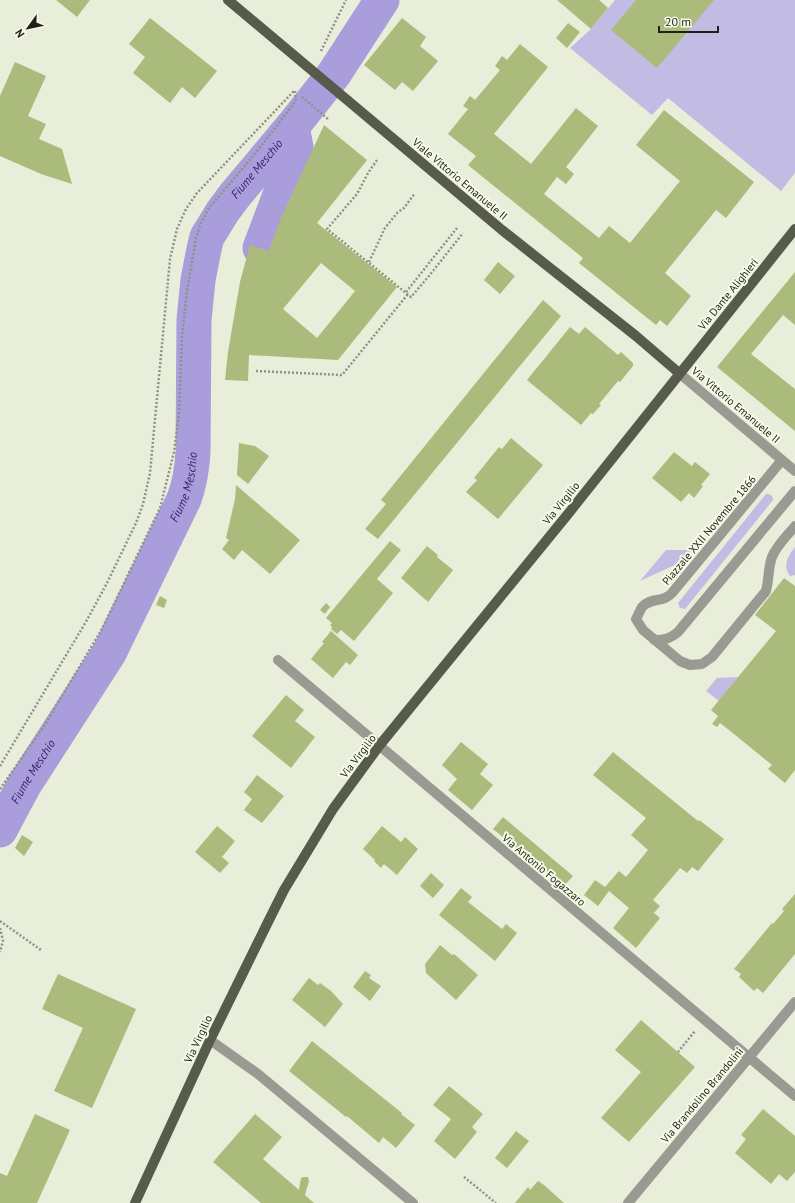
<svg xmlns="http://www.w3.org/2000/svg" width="795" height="1203" font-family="'PT Sans',sans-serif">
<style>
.green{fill:#c2bbe3}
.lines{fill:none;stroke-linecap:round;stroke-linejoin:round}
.river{stroke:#a99ddb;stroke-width:35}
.building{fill:#abbb7b;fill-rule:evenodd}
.path{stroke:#8e9383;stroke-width:2.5;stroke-dasharray:2 2;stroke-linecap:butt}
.minor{stroke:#999b93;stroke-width:10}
.major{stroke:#575b4c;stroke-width:10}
.labels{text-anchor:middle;stroke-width:4;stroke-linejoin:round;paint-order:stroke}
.street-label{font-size:11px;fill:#1f2119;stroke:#f5fbe6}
.water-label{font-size:12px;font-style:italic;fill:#351f66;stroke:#f5fbe6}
</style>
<rect width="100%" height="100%" fill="#e8eed9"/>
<!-- green -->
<path class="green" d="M615,0H795V173L781,191L668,98L652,115L570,48L591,29Z
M766,494H768L771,495L773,498V500L685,609L680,608L678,603Z
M795,547V575L790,576C782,566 788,556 795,547Z
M666,550H692L679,563L640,581Z
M738,677L719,701L706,691L717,678Z"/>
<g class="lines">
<!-- river -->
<g class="river">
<path d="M260,248L294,158L296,147L292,127"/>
<path id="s1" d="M0,830L24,785L109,653L184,499C190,483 192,469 193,452L194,320L198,280L204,249L207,237L223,211L235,195L292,127L334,74L382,0"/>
</g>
</g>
<!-- building -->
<path class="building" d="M56,0H90L77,17Z
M557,0H599L608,8L591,29Z
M636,0H714L657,68L611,30Z
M150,18L217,71L195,98L182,87L170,103L133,73L145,57L129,44Z
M402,18L426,37L420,46L438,61L413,91L402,82L395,90L364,65Z
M568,23L580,32L567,48L556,38Z
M520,44L548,67L494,134L531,164L576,108L598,126L566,167L574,174L566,184L557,177L544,194L599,238L609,226L630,243L680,181L636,145L664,110L754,182L726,218L716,210L665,273L691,296L667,326L660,320L656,325L579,263L583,258L468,165L476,156L448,134L468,109L463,106L470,96L475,100L500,70L495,66L502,56L507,60Z
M15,62L46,76L28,116L46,124L39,139L62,149L72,184L41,174L0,156V96Z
M324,125L367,160L317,223L397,287L338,360L249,355L248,381L225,380L228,352L240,282L250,245L269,251L280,220ZM321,263L355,291L317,338L283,309Z
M498,262L515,276L500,294L484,280Z
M795,272V325L783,315L751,354L795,389V431L717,367Z
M543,300L561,316L378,539L365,529L386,504L381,500Z
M570,327L579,334L585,327L618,355L621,352L633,363V366L620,382L618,381L599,404L601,405L593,414L591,413L581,425L527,380Z
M511,438L543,465L498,519L466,492L477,480L474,478L499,447L502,449Z
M239,443L255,446L269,456L248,484L237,475Z
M674,452L692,466L695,462L710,474L701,485L703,486L694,498L689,493L681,502L652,478Z
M236,485L300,540L270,574L242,550L234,560L222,549L229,540L226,538L235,499Z
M390,541L401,550L377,579L393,593L354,641L341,630L337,634L331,629L332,627L330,625L332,623L326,618Z
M427,546L438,555L437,557L453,570L428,602L401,578Z
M784,578L795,586V770L785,783L768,769L772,765L734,734L720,723L717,727L712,724L718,716L711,710L776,631L755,615Z
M160,596L167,600L164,608L156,605Z
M326,603L330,607L325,614L320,610Z
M331,631L358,655L350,665L346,662L333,678L311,659L324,643L322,642Z
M286,695L304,710L295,721L315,737L291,768L252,736Z
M461,742L488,764L480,774L493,785L472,810L448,790L457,779L442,765Z
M613,752L698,821L699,820L724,839L698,871L692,867L687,873L680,868L653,900L660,906L654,913L660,918L636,948L613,928L629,908L609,891L598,906L584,895L595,880L605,887L619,871L626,877L648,850L631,835L646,818L593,775Z
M257,775L284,796L262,823L244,810L252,799L244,792Z
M503,817L573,876L563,887L493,829Z
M217,826L235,841L222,857L229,863L220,873L195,852Z
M382,826L401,842L405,837L418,849L397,875L384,864L381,868L374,861L375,860L363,849Z
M22,835L33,842L24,856L15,848Z
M431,873L444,885L433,898L420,886Z
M461,888L472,897L468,902L502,929L506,924L517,933L495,961L439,915Z
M795,894V954L763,993L757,988L754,991L739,977L741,974L734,969L772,923L773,924L784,911L782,909Z
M440,945L452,955L454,954L478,975L456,1000L426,973L425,964Z
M365,971L371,975L369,978L381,986L370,1001L353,987Z
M58,974L136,1009L92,1108L54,1091L83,1028L42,1009Z
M309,978L318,985L320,983L331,991L343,1004L325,1027L292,1000Z
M641,1020L695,1067L629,1142L601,1118L641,1072L615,1050Z
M312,1041L402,1113L401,1114L415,1125L396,1148L383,1137L379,1143L347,1116L346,1117L289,1071Z
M449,1086L483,1114L472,1127L477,1132L455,1159L434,1141L451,1119L433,1105Z
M763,1109L795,1136V1172L787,1181L779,1174L771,1184L735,1153L746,1139L741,1135Z
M35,1114L70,1130L37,1203H0V1173L7,1176Z
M255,1114L282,1137L263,1159L299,1190L301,1178L304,1177H308L309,1181L305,1195L314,1203H261L213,1162Z
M516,1131L529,1141L507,1168L495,1158Z
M538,1181L544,1185L564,1203H515L528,1187L530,1190Z"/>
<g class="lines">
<!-- path -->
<path class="path" d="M321,51L346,0
M302,97L328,119
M377,160L368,173L357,194L327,229L411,297L429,276L463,233
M369,262L385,228L398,212L404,208L415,193
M406,292L457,228
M256,371L342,375L408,294
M0,766L87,620L107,583L136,523L143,504L150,473L170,259L177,229L186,209L197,193L294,91
M0,789L44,726L102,629L160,508L174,452L179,414L182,337L187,291L196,238L201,223L209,208L254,155L296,101L295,91
M0,921L41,950
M0,928L3,941L0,952
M678,1052L695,1031
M464,1177L496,1203"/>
<!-- minor -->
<path class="minor" d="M679,373L795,471
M782,460L672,593C663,603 651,597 642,607C640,610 638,616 636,619L643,630L680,661L690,665L702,664L712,657L766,591C769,580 768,568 772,557C777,545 787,536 795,526
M654,640C664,640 670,639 678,632L795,491
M278,660L795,1096
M210,1040L258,1074L413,1203
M628,1203L795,1002"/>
<!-- major -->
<path class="major" d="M228,0L502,230L636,336L679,373
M135,1203L210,1040L268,922L284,890L333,809L379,746L568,514L795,229"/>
</g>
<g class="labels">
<!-- street labels -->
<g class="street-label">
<text transform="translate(460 179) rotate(40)" y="4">Viale Vittorio Emanuele II</text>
<text transform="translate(728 294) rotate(-51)" y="4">Via Dante Alighieri</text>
<text transform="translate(736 405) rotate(40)" y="4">Via Vittorio Emanuele II</text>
<text transform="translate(561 503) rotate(-51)" y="4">Via Virgilio</text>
<text transform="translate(709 530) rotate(-50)" y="4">Piazzale XXII Novembre 1866</text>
<text transform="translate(358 756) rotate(-53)" y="4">Via Virgilio</text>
<text transform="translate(544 870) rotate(40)" y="4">Via Antonio Fogazzaro</text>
<text transform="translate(198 1039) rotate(-65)" y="4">Via Virgilio</text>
<text transform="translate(702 1095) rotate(-50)" y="4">Via Brandolino Brandolini</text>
</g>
<!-- water labels -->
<g class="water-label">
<text dy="4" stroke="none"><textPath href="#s1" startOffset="728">Fiume Meschio</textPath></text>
<text dy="4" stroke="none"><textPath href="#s1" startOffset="391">Fiume Meschio</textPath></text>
<text dy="4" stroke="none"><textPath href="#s1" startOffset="67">Fiume Meschio</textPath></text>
</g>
</g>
<!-- north arrow -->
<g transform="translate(28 28) rotate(237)" stroke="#f5fbe6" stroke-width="3" paint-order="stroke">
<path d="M0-3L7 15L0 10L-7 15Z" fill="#1f2119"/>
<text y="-6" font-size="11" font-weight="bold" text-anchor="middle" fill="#1f2119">N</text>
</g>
<!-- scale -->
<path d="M659 26v6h59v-6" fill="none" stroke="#1f2119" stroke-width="2"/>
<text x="665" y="26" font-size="12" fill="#1f2119" stroke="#f5fbe6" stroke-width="3" paint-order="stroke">20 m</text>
</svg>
